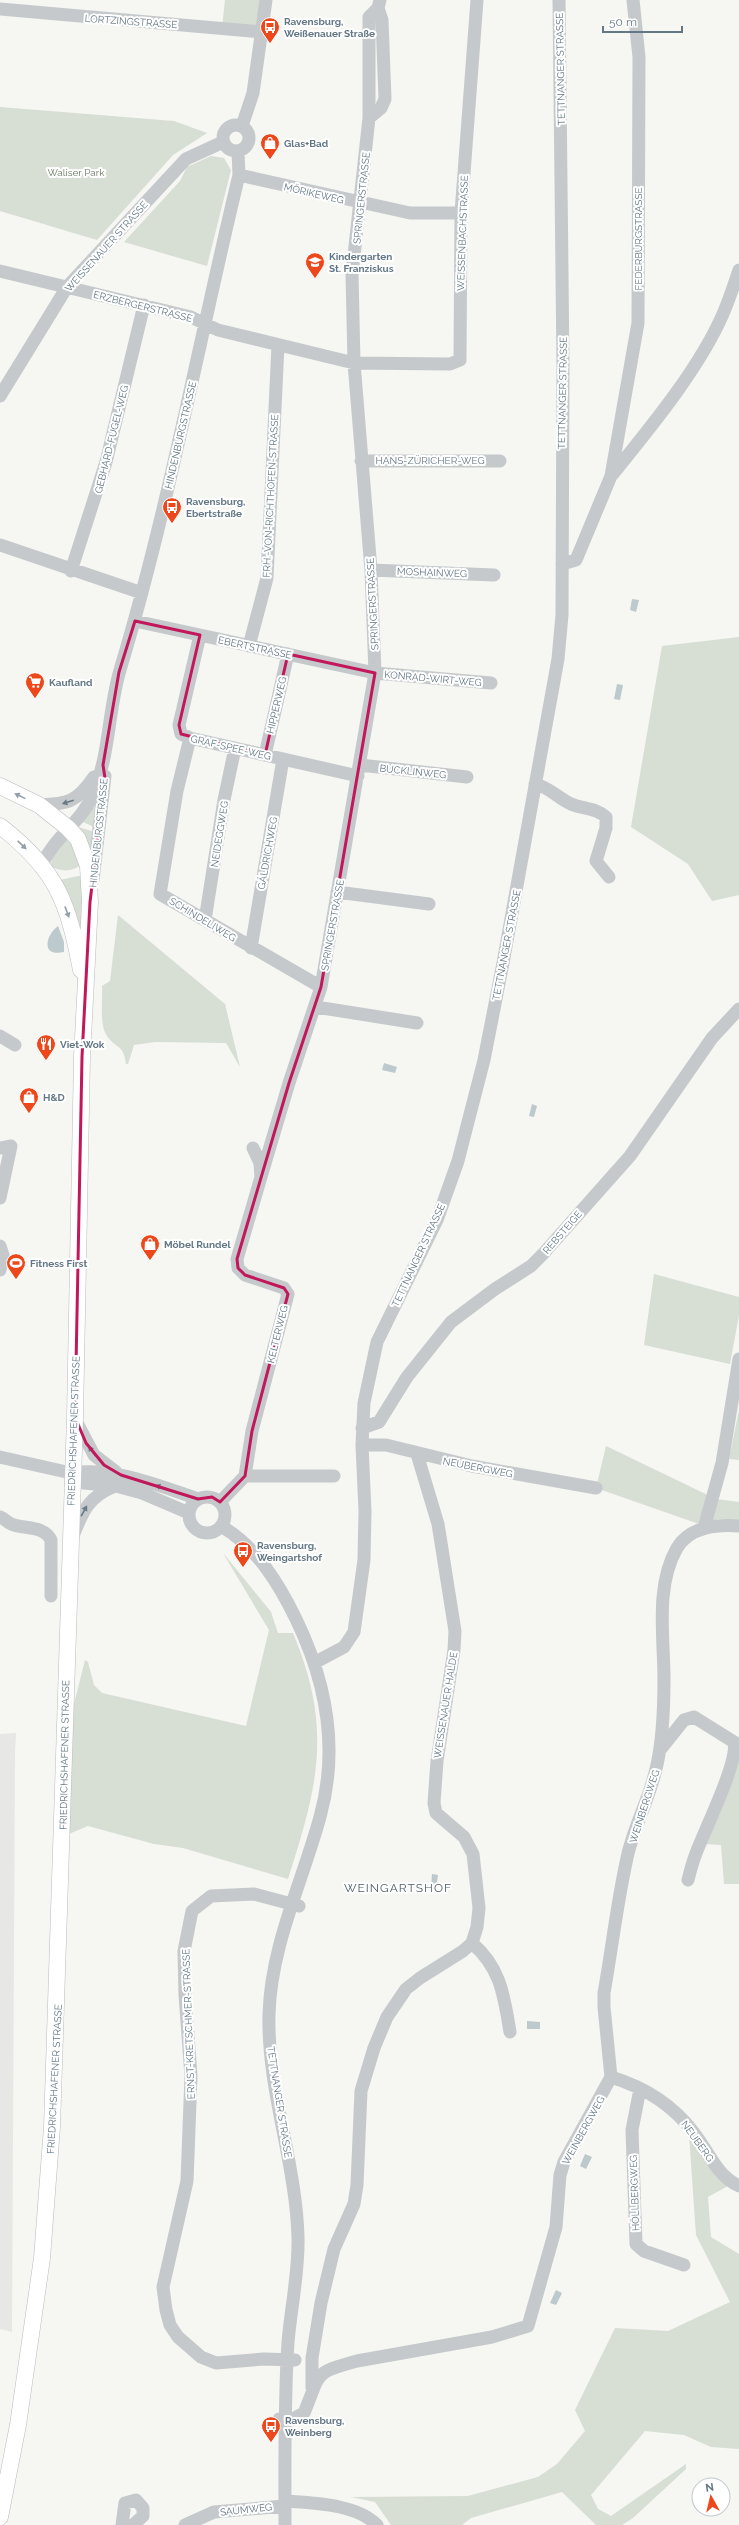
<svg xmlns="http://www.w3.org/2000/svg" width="739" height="2525" font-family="Raleway,sans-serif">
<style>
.built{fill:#e7e8e6}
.green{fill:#d7ded3}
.water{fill:#bcc9cd}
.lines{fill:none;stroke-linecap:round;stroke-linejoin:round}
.major-casing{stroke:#b8bcc0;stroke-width:17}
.minor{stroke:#c5c9cc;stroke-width:13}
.major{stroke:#fff;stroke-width:16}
.oneway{fill:#92a0aa}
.oneway2{fill:#687b89}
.marked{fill:none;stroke:#c2185b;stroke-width:3;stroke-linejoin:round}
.labels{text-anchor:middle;stroke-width:4;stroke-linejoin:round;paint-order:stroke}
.street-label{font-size:10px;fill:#637785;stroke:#fff}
.poi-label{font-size:10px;font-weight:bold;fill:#637785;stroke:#fff;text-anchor:start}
.park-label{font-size:10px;fill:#687c62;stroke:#fff}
.quarter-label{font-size:12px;letter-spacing:1px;fill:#52606a;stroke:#fff}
</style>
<rect width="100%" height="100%" fill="#f6f6f2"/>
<!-- built -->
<path class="built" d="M16,1733L15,1754L12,2332L0,2329V1734Z"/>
<!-- green -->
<path class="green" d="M225,0H266L262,32L222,28Z
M0,107L174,121L207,133L173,155L97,240L0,211Z
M211,156L224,158L231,170L207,266L124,242L180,181L187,167Z
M739,637V895L712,901L688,864L631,827L662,646Z
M100,793L94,827L83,822Z
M78,827L95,832L91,853Z
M69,837L81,865C72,872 60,872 51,866L52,853Z
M83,875L81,935L60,880Z
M118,915L225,1004L240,1067L226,1043L155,1042L134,1045L128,1064H126C123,1043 117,1050 107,1036C99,1024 103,1001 102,986L110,981Z
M654,1274L739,1297V1315L730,1364L644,1345Z
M739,1410V1460L729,1459Z
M606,1446L716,1499L739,1502V1523L719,1519L699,1524L596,1488Z
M223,1553L271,1612L278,1633H293C333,1729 318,1785 288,1879L183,1848L154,1844L88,1826L69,1834L74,1704L85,1660L88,1662L94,1685L102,1693L246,1726L269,1630Z
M739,1752V1884H724L721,1845L706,1844Z
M689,2135L728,2186L708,2197L711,2237L739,2254V2449L711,2447L684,2435L645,2431L591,2495L598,2509L611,2516L686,2464V2469L633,2518L622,2525H596L562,2492L471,2518L462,2525H391L375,2502L351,2497L468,2496L538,2477L557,2464L585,2431L575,2410L615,2328L668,2331L730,2302L696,2235Z"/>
<!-- water -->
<path class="water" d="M632,599L639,600L636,612L630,610Z
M617,684L623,685L620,700L614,699Z
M58,926L64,942V952C41,957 45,936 58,926Z
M384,1063L397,1067L395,1073L382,1070Z
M532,1104L537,1106L534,1117L529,1116Z
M432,1874L438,1875L436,1889L431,1888Z
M527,2021L540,2022V2029H527Z
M585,2154L592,2157L586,2169L580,2166Z
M556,2290L562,2293L556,2305L550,2303Z"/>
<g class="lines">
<defs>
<path id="major" d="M0,786L39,805L68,828L78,839L88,866L90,902L82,1057L75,1417L52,2127L42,2258L18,2425L0,2517
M0,826C57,870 68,902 81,970"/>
</defs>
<!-- major casing -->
<use href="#major" class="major-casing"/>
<!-- minor -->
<path class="minor" d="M0,9L262,32
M369,118L381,108L385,99L382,20L378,8
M223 138a13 13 0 1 1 26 0a13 13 0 1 1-26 0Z
M242,126L253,93L266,0
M239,175L410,213H461
M0,271L191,317L218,330L354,363L450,364L460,360L461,213L477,0
M0,396L67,287L186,159L223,142
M361,461H500
M612,475C650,428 699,369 723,314C729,300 734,285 739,270
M0,545L142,593
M562,564L576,560L611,476L638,323L639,57L633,0
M371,570L494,575
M71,571L106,462L144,305
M135,621L375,673L491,683
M200,635L179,725L181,734L190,738L358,776
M249,646L267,578L278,345
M190,738L177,791L160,894L321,987
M265,755L288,654
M360,765L467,777
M535,784C549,787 558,798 571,804C582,809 597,808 606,817V828L596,861L609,877
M39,805C68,804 77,802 94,777
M42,864C56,835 82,822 93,794C110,754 108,711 120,670C169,507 199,340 239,175L238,151
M93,880L105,776
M337,892L429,904
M205,920L224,800L235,748
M251,948L283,759
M316,1007L417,1023
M0,1036L15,1045
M0,1148L11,1146L0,1198
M261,1177L289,1083L321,987L375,673L371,570L354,363L352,274L369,118V17L378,8L380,0
M0,1246L3,1255L0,1270
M75,1419L94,1455L116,1472
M362,1428L379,1422L407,1377L451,1322L495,1289L531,1266L543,1254L630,1156L712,1038L739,1009
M362,1445H386L472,1466L596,1488
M0,1457L71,1473L84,1483L116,1486L142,1493L189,1513
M71,1473C115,1467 157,1485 198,1499
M245,1476H334
M189 1515a18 18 0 1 1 36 0a18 18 0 1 1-36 0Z
M220,1502L245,1476L252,1431L288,1294L284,1288L245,1275L238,1268L237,1259L261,1177L260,1163L253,1148
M0,1517C6,1519 8,1524 14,1525C27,1529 44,1526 51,1540V1596
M221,1526C256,1546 279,1584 296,1619C326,1681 339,1749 320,1817C302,1883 271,1945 269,2014C267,2089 296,2162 298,2237C299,2272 291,2307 288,2342C284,2402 285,2464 285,2525
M704,1528L722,1463L739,1359
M73,1536C83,1511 88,1497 115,1486
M314,1663L344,1647L354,1632L364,1560L365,1511L362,1445L364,1403L377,1342L437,1220L458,1161L468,1122L484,1060L503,963L558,659L562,615L563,366L559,0
M660,1750L684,1720L694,1717L734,1742C739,1762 703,1833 695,1856C692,1864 690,1872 688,1880
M472,1943C501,1968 504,1996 510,2032
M611,2077C644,2087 673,2105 694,2133C709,2152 716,2175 739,2186
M640,2089L632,2130L636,2244L644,2251L684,2265
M295,2360L264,2359L216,2363L201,2357L178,2337L170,2325L166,2310L163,2287L187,2181L191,2076L185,1995L184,1951L192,1911L211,1896L254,1894L299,1906
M312,2388V2358L321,2303L334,2249L354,2204L357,2185L361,2091L374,2048L387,2017L406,1989L420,1978L463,1951L472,1943L477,1927L479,1908L473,1854L464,1837L436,1813L434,1803L437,1761L454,1650L455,1631L438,1524L417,1454
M279,2419H293L304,2413C321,2373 312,2373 357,2361L492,2337L528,2326L556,2227L560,2175L564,2162L611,2077L604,2007V1993C612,1948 617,1903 627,1858C633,1828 649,1800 656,1769C663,1741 664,1708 664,1679C664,1637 655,1586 677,1548C689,1527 717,1524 739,1526
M285,2501C313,2503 357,2504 377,2525
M122,2525L125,2503L136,2500L143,2508V2516L133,2525
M185,2525L214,2512L285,2506"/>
<!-- major -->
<use href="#major" class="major"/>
</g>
<!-- one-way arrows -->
<defs><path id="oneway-solid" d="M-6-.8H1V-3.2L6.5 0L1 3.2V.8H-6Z"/></defs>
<g class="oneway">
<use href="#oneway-solid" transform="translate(20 796) rotate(-154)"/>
<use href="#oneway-solid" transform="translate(22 845) rotate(43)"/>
<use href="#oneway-solid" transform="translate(67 912) rotate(70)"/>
</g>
<g class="oneway2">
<use href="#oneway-solid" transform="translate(68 802) rotate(162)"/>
<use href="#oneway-solid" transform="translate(92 1451) rotate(-125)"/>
<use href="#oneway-solid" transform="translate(161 1487) rotate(-162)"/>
<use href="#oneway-solid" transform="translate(84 1511) rotate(-61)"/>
</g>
<!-- marked area -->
<path class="marked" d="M135,621L200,635L179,725L181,734L265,755L288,654L375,673L321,987L289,1083L237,1259L238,1268L245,1275L284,1288L288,1294L252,1431L245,1476L220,1502L212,1497L198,1499L121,1475L104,1465L86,1443L75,1417L82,1057L90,902L105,778L103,765L119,672Z"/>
<!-- icons -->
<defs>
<symbol id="bus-pin" viewBox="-11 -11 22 30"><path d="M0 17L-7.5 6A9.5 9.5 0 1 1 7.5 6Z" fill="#ed481b" stroke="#fff"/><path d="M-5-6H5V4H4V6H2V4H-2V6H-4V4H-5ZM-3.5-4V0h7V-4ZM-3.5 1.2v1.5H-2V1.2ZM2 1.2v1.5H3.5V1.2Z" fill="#fff"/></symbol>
<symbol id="shop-pin" viewBox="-11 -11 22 30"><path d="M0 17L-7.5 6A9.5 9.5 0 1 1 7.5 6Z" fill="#ed481b" stroke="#fff"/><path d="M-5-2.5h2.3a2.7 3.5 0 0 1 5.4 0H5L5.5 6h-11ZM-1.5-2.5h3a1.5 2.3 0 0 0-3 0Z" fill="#fff"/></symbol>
<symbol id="school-pin" viewBox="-11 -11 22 30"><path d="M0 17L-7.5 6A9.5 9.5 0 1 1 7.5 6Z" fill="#ed481b" stroke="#fff"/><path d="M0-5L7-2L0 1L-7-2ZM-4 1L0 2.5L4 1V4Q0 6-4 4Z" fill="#fff"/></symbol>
<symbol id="supermarket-pin" viewBox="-11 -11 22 30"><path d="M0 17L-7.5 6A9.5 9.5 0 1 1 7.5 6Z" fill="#ed481b" stroke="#fff"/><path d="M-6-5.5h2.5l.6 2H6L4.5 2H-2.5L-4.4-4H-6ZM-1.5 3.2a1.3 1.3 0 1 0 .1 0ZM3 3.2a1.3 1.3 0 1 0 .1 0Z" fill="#fff"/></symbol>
<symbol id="restaurant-pin" viewBox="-11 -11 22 30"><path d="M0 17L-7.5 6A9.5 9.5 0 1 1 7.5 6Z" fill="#ed481b" stroke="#fff"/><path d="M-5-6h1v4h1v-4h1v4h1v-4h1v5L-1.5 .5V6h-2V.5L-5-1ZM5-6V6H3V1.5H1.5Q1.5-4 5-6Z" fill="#fff"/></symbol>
<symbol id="stadium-pin" viewBox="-11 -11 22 30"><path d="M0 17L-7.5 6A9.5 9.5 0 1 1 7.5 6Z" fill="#ed481b" stroke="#fff"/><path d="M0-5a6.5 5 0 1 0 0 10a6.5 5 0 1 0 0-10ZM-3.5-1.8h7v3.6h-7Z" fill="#fff"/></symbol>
</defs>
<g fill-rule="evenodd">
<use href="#bus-pin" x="259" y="16" width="22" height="30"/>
<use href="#shop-pin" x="259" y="132" width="22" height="30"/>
<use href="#school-pin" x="304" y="251" width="22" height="30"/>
<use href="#bus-pin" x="161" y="496" width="22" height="30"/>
<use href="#supermarket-pin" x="24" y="671" width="22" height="30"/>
<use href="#restaurant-pin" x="35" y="1033" width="22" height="30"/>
<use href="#shop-pin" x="18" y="1086" width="22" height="30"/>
<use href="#shop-pin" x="139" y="1233" width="22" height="30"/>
<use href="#stadium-pin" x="5" y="1252" width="22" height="30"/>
<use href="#bus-pin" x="232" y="1540" width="22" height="30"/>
<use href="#bus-pin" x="260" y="2415" width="22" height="30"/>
</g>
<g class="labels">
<!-- street labels -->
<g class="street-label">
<text transform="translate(131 21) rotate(4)" y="4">LORTZINGSTRASSE</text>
<text transform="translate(560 69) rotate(-91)" y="4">TETTNANGER STRASSE</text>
<text transform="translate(314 193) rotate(13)" y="4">MÖRIKEWEG</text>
<text transform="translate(361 198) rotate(-84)" y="4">SPRINGERSTRASSE</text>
<text transform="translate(462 233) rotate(-88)" y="4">WEISSENBACHSTRASSE</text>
<text transform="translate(638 239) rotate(-90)" y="4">FEDERBURGSTRASSE</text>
<text transform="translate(106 246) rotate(-48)" y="4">WEISSENAUER STRASSE</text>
<text transform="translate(143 306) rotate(14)" y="4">ERZBERGERSTRASSE</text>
<text transform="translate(562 393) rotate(-89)" y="4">TETTNANGER STRASSE</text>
<text transform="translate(180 435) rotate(-77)" y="4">HINDENBURGSTRASSE</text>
<text transform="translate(111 439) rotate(-76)" y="4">GEBHARD-FUGEL-WEG</text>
<text x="430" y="464">HANS-ZÜRICHER-WEG</text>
<text transform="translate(270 496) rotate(-87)" y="4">FRH.-VON-RICHTHOFEN-STRASSE</text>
<text transform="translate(432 572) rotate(2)" y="4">MOSHAINWEG</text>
<text transform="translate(372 604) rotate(-93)" y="4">SPRINGERSTRASSE</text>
<text transform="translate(255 647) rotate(12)" y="4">EBERTSTRASSE</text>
<text transform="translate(433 678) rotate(5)" y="4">KONRAD-WIRT-WEG</text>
<text transform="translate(276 705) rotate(-77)" y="4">HIPPERWEG</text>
<text transform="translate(231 747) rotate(13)" y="4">GRAF-SPEE-WEG</text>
<text transform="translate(413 771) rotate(6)" y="4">BUCKLINWEG</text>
<text transform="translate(98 833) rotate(-84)" y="4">HINDENBURGSTRASSE</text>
<text transform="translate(219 834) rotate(-81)" y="4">NEIDEGGWEG</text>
<text transform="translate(267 853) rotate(-80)" y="4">GÄLDRICHWEG</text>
<text transform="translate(203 919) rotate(31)" y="4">SCHINDELIWEG</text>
<text transform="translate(332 925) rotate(-80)" y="4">SPRINGERSTRASSE</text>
<text transform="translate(506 945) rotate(-79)" y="4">TETTNANGER STRASSE</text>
<text transform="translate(562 1232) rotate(-49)" y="4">REBSTEIGE</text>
<text transform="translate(418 1255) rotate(-65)" y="4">TETTNANGER STRASSE</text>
<text transform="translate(277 1334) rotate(-76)" y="4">KELTERWEG</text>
<text transform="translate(73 1431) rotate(-88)" y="4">FRIEDRICHSHAFENER STRASSE</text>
<text transform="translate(478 1467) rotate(11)" y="4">NEUBERGWEG</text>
<text transform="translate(445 1705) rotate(-81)" y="4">WEISSENAUER HALDE</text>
<text transform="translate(64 1755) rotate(-89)" y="4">FRIEDRICHSHAFENER STRASSE</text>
<text transform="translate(644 1806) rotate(-72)" y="4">WEINBERGWEG</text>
<text transform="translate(188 2024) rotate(-92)" y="4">ERNST-KRETSCHMER-STRASSE</text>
<text transform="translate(54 2079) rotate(-87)" y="4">FRIEDRICHSHAFENER STRASSE</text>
<text transform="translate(280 2102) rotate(81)" y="4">TETTNANGER STRASSE</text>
<text transform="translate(583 2130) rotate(-61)" y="4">WEINBERGWEG</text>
<text transform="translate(698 2141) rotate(54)" y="4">NEUBERG</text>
<text transform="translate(634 2193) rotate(-92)" y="4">HÖLLBERGWEG</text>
<text transform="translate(246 2509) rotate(-6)" y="4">SAUMWEG</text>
</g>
<!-- poi labels -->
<g class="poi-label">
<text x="284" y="25">Ravensburg,<tspan x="284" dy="12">Weißenauer Straße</tspan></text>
<text x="284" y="147">Glas+Bad</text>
<text x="329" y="260">Kindergarten<tspan x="329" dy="12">St. Franziskus</tspan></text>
<text x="186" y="505">Ravensburg,<tspan x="186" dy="12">Ebertstraße</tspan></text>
<text x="49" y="686">Kaufland</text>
<text x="60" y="1048">Viet-Wok</text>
<text x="43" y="1101">H&amp;D</text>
<text x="164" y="1248">Möbel Rundel</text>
<text x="30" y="1267">Fitness First</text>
<text x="257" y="1549">Ravensburg,<tspan x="257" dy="12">Weingartshof</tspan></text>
<text x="285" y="2424">Ravensburg,<tspan x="285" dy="12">Weinberg</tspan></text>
</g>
<!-- park labels -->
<g class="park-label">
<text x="76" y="176">Waliser Park</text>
</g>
<!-- quarter labels -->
<g class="quarter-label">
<text x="398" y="1892">WEINGARTSHOF</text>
</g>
</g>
<!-- north arrow -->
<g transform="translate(711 2497) rotate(352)"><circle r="19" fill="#ffffff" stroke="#c1c9ce"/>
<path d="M0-3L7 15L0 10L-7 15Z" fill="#ed481b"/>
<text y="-6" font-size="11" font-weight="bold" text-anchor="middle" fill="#637785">N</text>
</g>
<!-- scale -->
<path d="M603 26v6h79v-6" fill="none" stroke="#637785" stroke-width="2"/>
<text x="609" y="26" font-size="12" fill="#637785" stroke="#ffffff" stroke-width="3" paint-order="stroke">50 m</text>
</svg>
